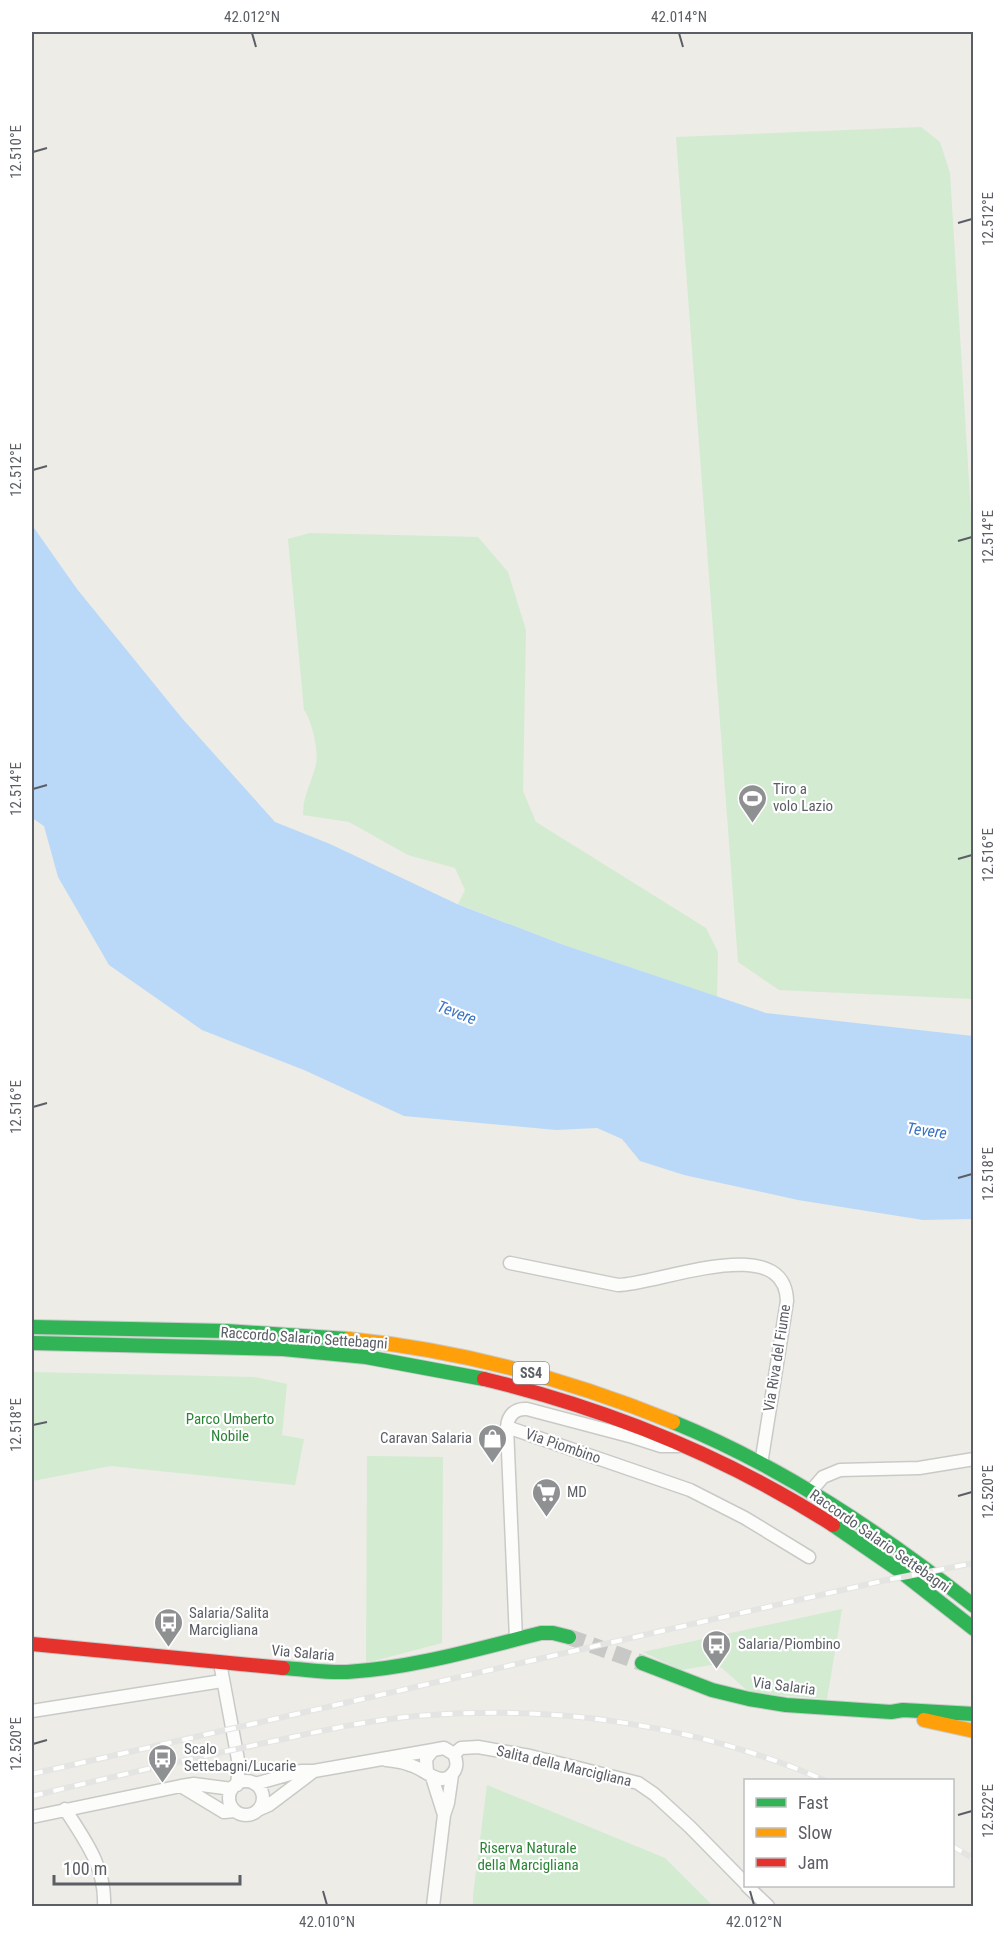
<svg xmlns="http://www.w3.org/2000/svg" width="1005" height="1938" font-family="'Roboto Condensed',sans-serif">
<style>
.green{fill:#d3ebd1}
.water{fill:#bad9f8}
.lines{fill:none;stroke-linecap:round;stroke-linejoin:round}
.secondary-tunnel{stroke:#c8c9c6;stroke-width:16;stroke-dasharray:16 8;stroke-linecap:butt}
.street-casing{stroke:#c9cac8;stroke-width:15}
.fast-casing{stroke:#cacbca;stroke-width:16}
.slow-casing{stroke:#cacbca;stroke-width:16}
.jam-casing{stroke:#cacbca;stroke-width:16}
.street{stroke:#fcfcfb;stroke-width:12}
.fast{stroke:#30b455;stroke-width:14}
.slow{stroke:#ff9f0a;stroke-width:14}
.jam{stroke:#e5322d;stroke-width:14}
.rail-casing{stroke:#e4e4e3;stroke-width:6}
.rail{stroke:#fff;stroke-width:4;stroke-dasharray:11;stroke-linecap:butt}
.ticks{fill:none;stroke:#5b5f65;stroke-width:2}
.labels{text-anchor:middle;stroke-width:4.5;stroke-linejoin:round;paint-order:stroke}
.shield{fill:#fff;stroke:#8c8f93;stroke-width:1.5}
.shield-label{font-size:14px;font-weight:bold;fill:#5b5f65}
.poi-label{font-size:15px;fill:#5b5f65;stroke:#fff;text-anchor:start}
.street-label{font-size:15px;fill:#5b5f65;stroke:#fff}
.park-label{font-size:15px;fill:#2c8436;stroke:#fff}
.water-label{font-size:16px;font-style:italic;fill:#3873c6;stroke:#fff}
.neatline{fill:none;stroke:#5b5f65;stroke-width:2}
.ticks-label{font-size:15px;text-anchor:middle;fill:#5b5f65}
</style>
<rect width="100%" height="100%" fill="#edece6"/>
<!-- green -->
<path class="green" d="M921,127L940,142L950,173L974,563L973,999L779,990L738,962L676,137Z
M310,533L478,537L508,572L526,630L523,791L536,822L706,928L718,952L717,997L561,944L458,904L465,890L455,868L408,855L349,822L303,815C303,794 312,783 316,764C319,752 312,720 304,710L288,539Z
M32,1372L255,1377L287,1384L282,1435L304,1439L295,1485L111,1466L32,1481Z
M367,1456L443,1457L442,1643L366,1663Z
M842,1609L827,1699L750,1693L722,1668L711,1665L681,1670L643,1652Z
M487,1785L665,1858L713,1906H473V1895Z"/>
<!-- water -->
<path class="water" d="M32,525L77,589L181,717L275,822L330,844L457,904L561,944L766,1013L973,1036V1219L923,1220L798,1200L684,1175L640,1161L622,1139L597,1128L556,1130L404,1116L304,1070L202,1030L109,965L58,877L44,826L32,818Z"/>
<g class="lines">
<!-- secondary-tunnel -->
<path class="secondary-tunnel" d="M569,1637L642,1663"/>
<defs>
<path id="street" d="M510,1263L618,1285C657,1285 785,1230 787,1301L761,1464
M507,1427L690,1490L745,1518L809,1557
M810,1492L823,1477L840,1470L919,1468L974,1459
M516,1639L507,1427C508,1415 515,1408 527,1409L633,1437L661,1446H679
M220,1663L239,1765L237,1785
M32,1711L222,1681
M454,1754L461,1748L478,1747L530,1756L638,1783L654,1794L690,1827L746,1884
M386,1760C394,1761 403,1762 410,1765C424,1768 441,1789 453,1773C458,1767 457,1761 454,1754L444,1748L433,1750L426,1759L427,1772
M432,1777L444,1815
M229 1798a17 17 0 1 1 34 0a17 17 0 1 1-34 0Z
M255,1784L301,1771H314L433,1750
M181,1786L224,1812L235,1811
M65,1809C85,1840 106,1868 104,1906
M260,1809L269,1805L314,1771
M32,1817L181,1786L194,1784L232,1789
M747,1886L768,1906
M433,1906L444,1815L448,1803L452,1775"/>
<path id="fast" d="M32,1327L226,1331L348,1339
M32,1343L283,1349L366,1357L484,1379
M673,1422C783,1467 881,1533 974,1606
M833,1525L900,1571L974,1629
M642,1663L712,1690L749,1699L786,1705L891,1712L903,1710L974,1714
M283,1668C304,1669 326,1673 347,1672C413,1668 477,1649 541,1633H553L569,1637"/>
<path id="slow" d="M348,1339C460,1350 568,1379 673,1422
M924,1720L974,1731"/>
<path id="jam" d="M484,1379C608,1409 725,1456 833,1525
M32,1644L283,1668"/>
</defs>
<!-- street casing -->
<use href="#street" class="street-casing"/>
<!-- fast casing -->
<use href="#fast" class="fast-casing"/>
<!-- slow casing -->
<use href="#slow" class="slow-casing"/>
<!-- jam casing -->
<use href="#jam" class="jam-casing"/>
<!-- street -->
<use href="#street" class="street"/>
<!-- fast -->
<use href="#fast" class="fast"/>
<!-- slow -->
<use href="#slow" class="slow"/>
<!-- jam -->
<use href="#jam" class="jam"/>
<defs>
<path id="rail" d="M32,1774L882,1581L974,1563
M32,1796C112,1777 193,1758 274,1741C321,1731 369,1720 417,1716C555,1704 697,1725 824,1780
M952,1846L974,1859"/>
</defs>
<!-- rail casing -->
<use href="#rail" class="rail-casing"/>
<!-- rail -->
<use href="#rail" class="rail"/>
</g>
<!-- ticks -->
<path class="ticks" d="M252,33L256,47M679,33L683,47M33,152L47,148M958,223L972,219M33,470L47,466M958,541L972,537M33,789L47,785M958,859L972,855M33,1107L47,1103M958,1178L972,1174M33,1425L47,1422M958,1496L972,1492M33,1744L47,1740M958,1815L972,1811M323,1891L327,1905M750,1891L754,1905"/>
<!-- icons -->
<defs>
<symbol id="stadium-pin" viewBox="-11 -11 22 30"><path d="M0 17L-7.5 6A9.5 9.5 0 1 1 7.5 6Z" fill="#8e9092" stroke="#fff"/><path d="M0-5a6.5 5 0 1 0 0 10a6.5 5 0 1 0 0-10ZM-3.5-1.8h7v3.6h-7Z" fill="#fff"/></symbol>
<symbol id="shop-pin" viewBox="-11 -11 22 30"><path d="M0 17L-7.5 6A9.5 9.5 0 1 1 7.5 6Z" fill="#8e9092" stroke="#fff"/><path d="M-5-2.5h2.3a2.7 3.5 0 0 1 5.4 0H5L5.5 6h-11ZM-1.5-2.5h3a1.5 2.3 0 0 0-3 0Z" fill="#fff"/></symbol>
<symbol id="supermarket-pin" viewBox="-11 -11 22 30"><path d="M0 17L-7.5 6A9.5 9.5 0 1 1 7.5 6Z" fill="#8e9092" stroke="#fff"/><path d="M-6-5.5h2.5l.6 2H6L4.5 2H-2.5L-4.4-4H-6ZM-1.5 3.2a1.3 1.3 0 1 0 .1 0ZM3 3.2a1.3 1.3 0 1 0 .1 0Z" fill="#fff"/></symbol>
<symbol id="bus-pin" viewBox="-11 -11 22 30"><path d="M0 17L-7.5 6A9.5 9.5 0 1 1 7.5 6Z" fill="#8e9092" stroke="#fff"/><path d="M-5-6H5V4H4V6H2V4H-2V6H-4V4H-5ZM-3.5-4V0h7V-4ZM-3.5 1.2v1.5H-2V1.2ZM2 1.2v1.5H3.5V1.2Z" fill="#fff"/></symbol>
</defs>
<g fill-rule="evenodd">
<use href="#stadium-pin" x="736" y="782" width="33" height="45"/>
<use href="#shop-pin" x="476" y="1422" width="33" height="45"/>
<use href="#supermarket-pin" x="530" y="1476" width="33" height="45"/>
<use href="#bus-pin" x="152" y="1606" width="33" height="45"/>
<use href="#bus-pin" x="700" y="1628" width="33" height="45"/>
<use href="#bus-pin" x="146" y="1742" width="33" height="45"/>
</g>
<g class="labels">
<!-- shield labels -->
<rect class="shield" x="513" y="1362" width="36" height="22" rx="4.5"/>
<g class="shield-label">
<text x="531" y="1378">SS4</text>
</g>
<!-- poi labels -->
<g class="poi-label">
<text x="773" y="794">Tiro a<tspan x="773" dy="17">volo Lazio</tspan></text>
<text x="472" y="1443" text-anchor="end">Caravan Salaria</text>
<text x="567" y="1497">MD</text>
<text x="189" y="1618">Salaria/Salita<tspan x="189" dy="17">Marcigliana</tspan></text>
<text x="738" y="1649">Salaria/Piombino</text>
<text x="184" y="1754">Scalo<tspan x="184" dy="17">Settebagni/Lucarie</tspan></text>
</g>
<!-- street labels -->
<g class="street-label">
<text transform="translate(304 1338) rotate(4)" y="5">Raccordo Salario Settebagni</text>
<text transform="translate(777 1358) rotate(-81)" y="5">Via Riva del Fiume</text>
<text transform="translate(563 1446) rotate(19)" y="5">Via Piombino</text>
<text transform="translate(880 1541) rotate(35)" y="5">Raccordo Salario Settebagni</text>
<text transform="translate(303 1653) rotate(5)" y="5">Via Salaria</text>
<text transform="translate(784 1686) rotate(7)" y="5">Via Salaria</text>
<text transform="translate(564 1766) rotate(13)" y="5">Salita della Marcigliana</text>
</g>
<!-- park labels -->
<g class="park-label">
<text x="230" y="1424">Parco Umberto<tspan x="230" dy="17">Nobile</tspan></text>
<text x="528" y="1853">Riserva Naturale<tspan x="528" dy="17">della Marcigliana</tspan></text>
</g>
<!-- water labels -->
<g class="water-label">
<text transform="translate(457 1012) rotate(21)" y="6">Tevere</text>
<text transform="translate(927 1130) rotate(8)" y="6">Tevere</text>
</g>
</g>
<!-- border -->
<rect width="1005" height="1938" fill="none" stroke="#ffffff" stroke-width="66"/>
<!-- legend -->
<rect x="744" y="1779" width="210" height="108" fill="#ffffff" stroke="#bdbfc1" stroke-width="1.5"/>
<rect x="756" y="1798" width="30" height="9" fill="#30b455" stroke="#bdbfc1" stroke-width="1.5"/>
<text x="798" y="1809" font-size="18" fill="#5b5f65">Fast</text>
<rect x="756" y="1828" width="30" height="9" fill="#ff9f0a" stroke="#bdbfc1" stroke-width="1.5"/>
<text x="798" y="1839" font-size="18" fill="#5b5f65">Slow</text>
<rect x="756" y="1858" width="30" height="9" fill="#e5322d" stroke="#bdbfc1" stroke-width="1.5"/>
<text x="798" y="1869" font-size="18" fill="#5b5f65">Jam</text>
<!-- scale -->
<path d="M54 1875v9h186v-9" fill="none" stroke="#5b5f65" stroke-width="3"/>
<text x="63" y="1875" font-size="18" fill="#5b5f65" stroke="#ffffff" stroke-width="4.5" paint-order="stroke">100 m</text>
<rect x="33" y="33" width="939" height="1872" class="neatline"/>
<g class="ticks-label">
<text x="252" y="22">42.012°N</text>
<text x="679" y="22">42.014°N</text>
<text transform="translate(16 152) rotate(-90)" y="5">12.510°E</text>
<text transform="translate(988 219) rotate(-90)" y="5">12.512°E</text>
<text transform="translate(16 470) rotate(-90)" y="5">12.512°E</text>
<text transform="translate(988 537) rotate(-90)" y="5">12.514°E</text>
<text transform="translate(16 789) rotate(-90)" y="5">12.514°E</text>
<text transform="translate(988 855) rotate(-90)" y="5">12.516°E</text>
<text transform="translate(16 1107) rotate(-90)" y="5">12.516°E</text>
<text transform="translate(988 1174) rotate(-90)" y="5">12.518°E</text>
<text transform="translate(16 1425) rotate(-90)" y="5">12.518°E</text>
<text transform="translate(988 1492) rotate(-90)" y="5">12.520°E</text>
<text transform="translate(16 1744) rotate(-90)" y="5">12.520°E</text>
<text transform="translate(988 1811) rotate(-90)" y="5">12.522°E</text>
<text x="327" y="1927">42.010°N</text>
<text x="754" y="1927">42.012°N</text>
</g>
</svg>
